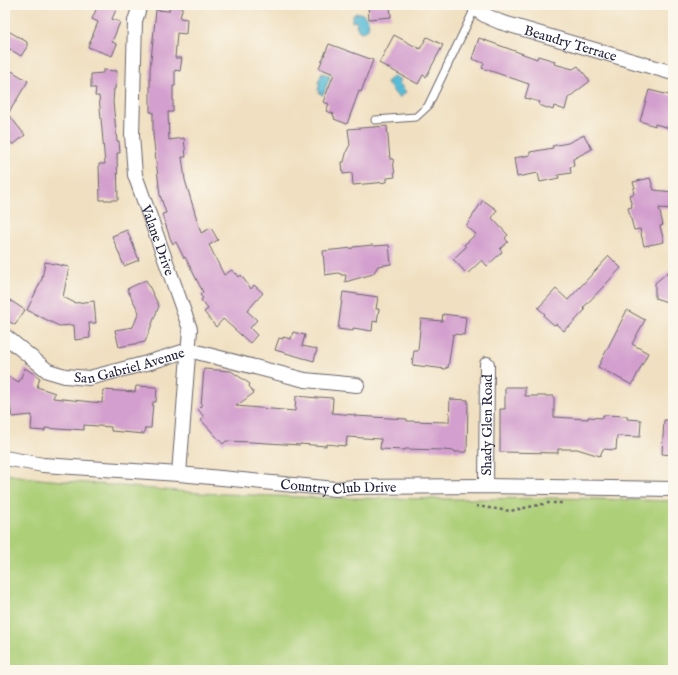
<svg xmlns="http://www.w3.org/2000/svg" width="678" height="675" font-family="'IM FELL English',serif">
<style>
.green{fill:#adcf78;stroke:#68785a}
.water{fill:#58bcd6;stroke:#3d6f88}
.building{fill:#d39fce}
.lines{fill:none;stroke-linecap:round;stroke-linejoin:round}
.service-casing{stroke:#6a646a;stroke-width:9}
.minor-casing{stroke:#6a646a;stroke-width:16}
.path{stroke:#6a646a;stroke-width:2.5;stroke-dasharray:3 3;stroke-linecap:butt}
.service{stroke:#fff;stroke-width:7}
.minor{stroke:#fff;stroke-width:14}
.labels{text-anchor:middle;stroke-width:3.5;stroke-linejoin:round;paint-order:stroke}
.street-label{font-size:14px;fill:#22223b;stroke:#fbf7ec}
</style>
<rect width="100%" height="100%" fill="#fbf7ec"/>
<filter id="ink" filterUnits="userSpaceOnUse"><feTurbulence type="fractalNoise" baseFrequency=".025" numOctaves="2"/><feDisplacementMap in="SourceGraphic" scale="8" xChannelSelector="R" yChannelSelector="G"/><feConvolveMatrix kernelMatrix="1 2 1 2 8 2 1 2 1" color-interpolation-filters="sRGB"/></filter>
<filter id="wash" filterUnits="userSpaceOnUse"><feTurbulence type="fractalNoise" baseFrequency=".012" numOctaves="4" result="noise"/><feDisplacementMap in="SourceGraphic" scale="16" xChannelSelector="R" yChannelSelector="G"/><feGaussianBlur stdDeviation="0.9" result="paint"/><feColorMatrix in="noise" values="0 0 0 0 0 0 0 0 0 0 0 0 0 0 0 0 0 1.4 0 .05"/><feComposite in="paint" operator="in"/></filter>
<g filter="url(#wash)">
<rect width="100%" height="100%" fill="#f0e0c1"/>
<!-- green -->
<path class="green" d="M5,474L40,479L200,493L328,498L458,499L558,498L673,501V670H5Z"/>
<!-- water -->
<path class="water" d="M358,13C368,13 374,30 362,32L359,31L356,25H357L356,21L352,22V18L354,14Z
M322,73L330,76L323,95L319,93L318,90L320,84L318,83Z
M394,76L400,80L399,83L406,92L400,97L397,96L386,82Z"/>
<g id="blocks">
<!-- building -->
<path class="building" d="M98,5H118L112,19L120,22L112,42L117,44L112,56L88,47L98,22L92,19Z
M170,5H183L180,18L187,19L186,34L177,33L175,58H182L180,71L175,70V86H173V112H168L169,140L184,138L186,157H182L185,180L201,233L211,228L218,240L209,245L224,275L232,270L235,274L236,273L239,277L241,275L251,289L254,285L263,293L247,311L257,320L250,328L257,335L250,343L223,319L216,327L204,312L208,309L201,300L203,298L200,295L203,292L185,257L184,258L176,242L173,244L170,238L162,214L166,213L160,195L153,134V112H150V70L156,10L169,11Z
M368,5H390L391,17L369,19Z
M5,29L27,42V47L21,56L5,46Z
M394,35L420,49L427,37L443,45L426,77L423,75L418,84L379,63Z
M479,38L537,59L538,56L555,61L554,64L573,69L578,66L590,81L568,98L565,110L554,106L553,110L539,105L540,102L525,98L529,84L482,68L484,63L472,59Z
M329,44L373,60L361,92L359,91L347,124L334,119L335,117L333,116L334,114L326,111L329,104L323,102L334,74L319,68Z
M10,70L28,81L8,114L25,135L13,145L5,134V77Z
M103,70L117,71L116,86H115V89H114L113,102L117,141H119L120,153H117L118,200H100L99,164H105L99,96H95L96,88H91V74L103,73Z
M649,90L673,96V129L655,124V126L640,121Z
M387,126L390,159H393L395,177L387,178V182L353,185L352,173L343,174L342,162H344L347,150L350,145L348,129Z
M584,135L592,149L573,159L574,166L570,167L571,173L558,175L559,178L540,182L538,173L517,177L514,158L530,155V152L553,148L552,146L568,143Z
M650,178L654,190L673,192V209L659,208L663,225L660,226L664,242L644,246L640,229L634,230L628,208L632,207L629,195L634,194L633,189L635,188L633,182Z
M483,200L497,210L492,218L508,235L505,238L508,242L500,249L502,252L487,266L482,260L467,274L453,259L466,247L464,245L476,234L466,226Z
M127,230L139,260L124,266L112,236Z
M373,245L374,246L389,245L391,264L378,266L373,274L345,282L346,275H341V274L338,273L325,275L323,251L353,248V247Z
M609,256L621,268L583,308L585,310L569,327L568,326L564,331L556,324L554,325L544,316L545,314L538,308L556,289L568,300Z
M45,262L69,267L63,297L75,303L94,301L96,323H89L90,338L75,340L74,325L59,326L27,310L42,279Z
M673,268V304L655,298V283Z
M146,280L159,306L145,342L119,347L115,330L133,327L139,312L127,289Z
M343,292L378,297L376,309H379L377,322L373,321L372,331L353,328V331L338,329Z
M5,297L25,310L15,325L5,319Z
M627,310L645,320L632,344L648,353L632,385L598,367Z
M443,314L466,317L464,335L453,334L448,368L446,367V369L412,365L414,351H418L421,319L442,321Z
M293,332L305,335L302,346L317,349L314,361L275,350L279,338L283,339V337L291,339Z
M25,368L40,378L37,387L55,393L53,398L102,403L103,390L135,392L136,386L157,387L156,402H153L151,428H145L144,434L111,431V427L84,425V430L71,429V430L45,428V431L31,430L32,415L12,417L9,399L5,397V375L19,382Z
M204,369L231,371L250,384L249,386L254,393L236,406L295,411L296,396L318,398L319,397L333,398L332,413L355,415V416L407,419V421L449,422L450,399L468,400L467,452H455V451L443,450L405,449V450L380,449L381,439L347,437L346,446L326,444V446L300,444V445L251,442L226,441L223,444L201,420L204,417L198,409L201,406Z
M505,387H525V396H554V417L588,419V417L603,418V415L627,416V419L641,420L640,437L617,436L616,450L603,449L600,456L577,449H558V453L500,452V409H505Z
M664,420H673V455L662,454Z"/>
</g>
</g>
<g filter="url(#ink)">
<use href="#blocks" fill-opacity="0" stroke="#6a646a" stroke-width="1"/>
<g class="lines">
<defs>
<path id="service" d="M375,120L416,117L428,106L475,8"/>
<g id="minor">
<path id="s1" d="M140,5L135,21L132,135L135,175L190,329L179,474"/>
<path id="s2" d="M473,5C479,14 491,18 500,22L673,73"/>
<path id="s3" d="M5,336L48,371L65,376L89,378L147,363L189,350L305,380L357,385"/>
<path id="s4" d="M5,458L43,465L179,474L336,489L354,487L486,486L673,489"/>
<path id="s5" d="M486,486L487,364"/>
</g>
</defs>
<!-- service casing -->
<use href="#service" class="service-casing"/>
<!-- minor casing -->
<use href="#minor" class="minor-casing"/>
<!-- path -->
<path class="path" d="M476,506L510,511L548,503H563"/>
<!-- service -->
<use href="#service" class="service"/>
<!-- minor -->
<use href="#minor" class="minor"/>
</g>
</g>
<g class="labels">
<!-- street labels -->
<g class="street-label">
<text dy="5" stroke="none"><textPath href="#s2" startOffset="106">Beaudry Terrace</textPath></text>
<text dy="5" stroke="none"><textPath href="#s1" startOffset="240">Valane Drive</textPath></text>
<text dy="5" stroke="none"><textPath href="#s3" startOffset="139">San Gabriel Avenue</textPath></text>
<text dy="5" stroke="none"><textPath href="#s5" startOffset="61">Shady Glen Road</textPath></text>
<text dy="5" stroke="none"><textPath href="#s4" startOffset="335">Country Club Drive</textPath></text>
</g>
</g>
<!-- margin -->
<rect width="678" height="675" fill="none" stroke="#fbf7ec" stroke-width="20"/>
</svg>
